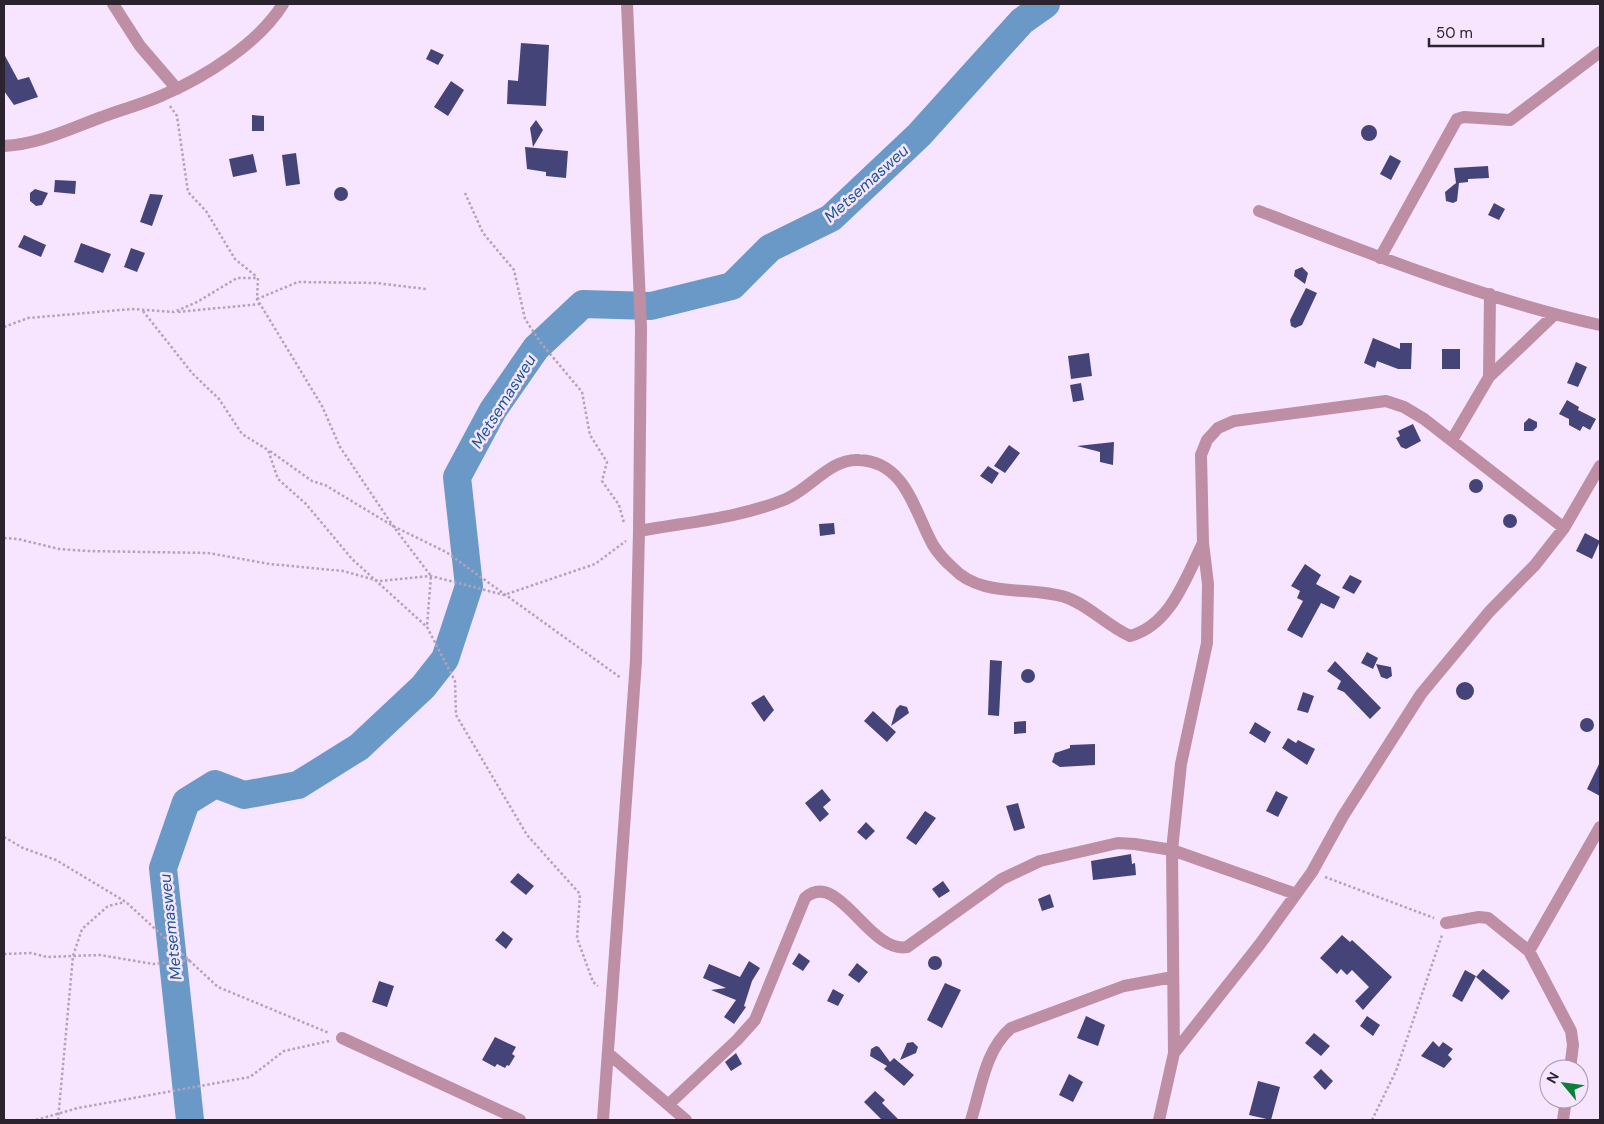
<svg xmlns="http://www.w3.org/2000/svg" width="1604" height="1124" font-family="'DM Sans',sans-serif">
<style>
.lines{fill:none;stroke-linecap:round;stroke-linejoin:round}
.river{stroke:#6b99c7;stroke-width:28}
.building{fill:#454478}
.path{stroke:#b2a3b8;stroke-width:2.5;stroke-dasharray:2.5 2.5;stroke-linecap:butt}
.minor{stroke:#be8ea4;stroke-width:12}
.labels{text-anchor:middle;stroke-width:5;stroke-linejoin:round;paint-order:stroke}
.water-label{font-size:16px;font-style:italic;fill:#175a94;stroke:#f7e4ff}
</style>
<rect width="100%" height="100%" fill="#f7e4ff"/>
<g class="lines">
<!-- river -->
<path class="river" d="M190,1120L163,868L186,802L215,784L244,795L298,785L359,747L423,687L445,659L469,586L457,477L493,410L536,348L583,304L651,306L732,286L770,248L831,218L919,135L1022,21L1046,4"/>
</g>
<!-- building -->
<path class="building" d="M521,43L549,45L546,106L507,104L508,80L518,81Z
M431,49L444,55L438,65L426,59Z
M4,54L18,80L29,77L38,97L14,105L4,91Z
M451,81L464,90L448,116L434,107Z
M252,115L264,116V131H252Z
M536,120L543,130L533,147L530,128Z
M1361 133a8 8 0 1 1 16 0a8 8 0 1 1-16 0Z
M525,147L568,151L566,178L546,176V172L527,169Z
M296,153L300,184L286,186L282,155Z
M253,154L257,172L233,177L229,159Z
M1390,155L1401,161L1391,180L1380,174Z
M1488,166L1489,178L1468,179V182L1459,183L1457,201L1453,203L1446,201L1445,192L1456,183L1454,168Z
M55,180L76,181L75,194L54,192Z
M334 194a7 7 0 1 1 14 0a7 7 0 1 1-14 0Z
M35,189L48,193L42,205L36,206L30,201V193Z
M150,194L163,195L152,226L140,222Z
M1494,203L1505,209L1499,220L1488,215Z
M24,235L46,245L41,257L18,247Z
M81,243L111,254L103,273L74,262Z
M131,248L145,253L137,272L124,267Z
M1302,267L1308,273L1305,284L1294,276L1295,270Z
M1306,288L1317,293L1302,325L1295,328L1291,326L1290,320Z
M1373,338L1400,349V343H1412L1411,369H1398L1377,361L1375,368L1364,363Z
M1442,349H1460V369H1442Z
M1089,353L1092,376L1071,379L1068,356Z
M1576,362L1587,367L1578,387L1567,383Z
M1081,383L1084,400L1073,402L1070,385Z
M1567,400L1579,407L1578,410L1596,419L1590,430L1583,426L1580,431L1569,425V419L1559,414Z
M1529,418L1537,422V427L1533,431H1524V423Z
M1413,424L1421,441L1406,449L1401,447L1396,438L1400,436L1398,431Z
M1114,442L1113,465L1100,462V452L1077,446Z
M1009,445L1020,453L1005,473L994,466Z
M988,466L999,473L992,484L980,476Z
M1469 486a7 7 0 1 1 14 0a7 7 0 1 1-14 0Z
M1503 521a7 7 0 1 1 14 0a7 7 0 1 1-14 0Z
M834,523L835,534L820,536L819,524Z
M1585,533L1600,541L1592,559L1576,551Z
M1305,564L1321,575L1316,584L1340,597L1334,609L1321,603L1302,638L1287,630L1303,601L1297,598L1300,591L1291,586Z
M1350,575L1362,581L1354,594L1342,588Z
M1367,652L1378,658L1373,669L1361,663Z
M990,660L1002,661L999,716L988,715Z
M1335,661L1381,708L1370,719L1344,692L1337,689L1341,681L1327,671Z
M1376,664L1391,667L1392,676L1387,679L1381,677Z
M1021 676a7 7 0 1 1 14 0a7 7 0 1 1-14 0Z
M1456 691a9 9 0 1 1 18 0a9 9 0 1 1-18 0Z
M1303,692L1314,696L1308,713L1297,710Z
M764,695L774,710L764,722L751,703Z
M900,705L907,707L909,713L891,726L896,709Z
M873,711L896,732L887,742L864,721Z
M1580 725a7 7 0 1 1 14 0a7 7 0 1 1-14 0Z
M1026,721V733L1014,734V722Z
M1255,722L1271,732L1265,743L1249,733Z
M1288,738L1296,743L1298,740L1315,749L1307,765L1282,748Z
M1095,744V765L1060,767L1052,762L1055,753L1070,748V745Z
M1600,762V796L1587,789Z
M822,789L831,800L823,807L829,814L820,822L805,803Z
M1276,791L1288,797L1278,817L1266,811Z
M1018,803L1025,828L1014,831L1006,806Z
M925,811L936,818L916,845L906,838Z
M866,822L875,831L866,840L857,832Z
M1131,854L1132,864L1135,863L1136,875L1093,880L1091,861Z
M518,873L534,886L526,895L510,882Z
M943,881L950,891L939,898L932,889Z
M1050,894L1054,907L1042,911L1038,899Z
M503,931L513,939L506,949L495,940Z
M1342,935L1350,942L1352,940L1392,977L1363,1010L1355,1001L1369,987L1352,970L1347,975L1341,969L1337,974L1320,958Z
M799,953L810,961L803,971L792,964Z
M928 963a7 7 0 1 1 14 0a7 7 0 1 1-14 0Z
M749,961L760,968L752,981L744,1006L746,1007L734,1024L724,1017L736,1000L711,990L726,988L703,978L709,964L740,977Z
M857,963L868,972L859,983L848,975Z
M1483,969L1510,991L1502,1000L1476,977Z
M1465,970L1476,976L1462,1002L1452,996Z
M379,981L394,986L387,1007L372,1002Z
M945,983L961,990L942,1028L927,1020Z
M833,989L844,995L838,1006L827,1001Z
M1086,1016L1105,1025L1098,1046L1077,1038Z
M1367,1016L1380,1025L1373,1036L1360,1026Z
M1314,1033L1330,1046L1321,1056L1305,1043Z
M495,1037L516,1047L512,1054L515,1056L509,1066L507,1065L505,1068L497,1064L495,1067L482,1060Z
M1433,1041L1439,1047L1443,1042L1453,1049L1448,1055L1452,1059L1444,1068L1421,1056Z
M913,1042L918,1047L916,1053L900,1060L907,1043Z
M876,1046L879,1047L890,1062L894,1058L914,1075L904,1086L884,1069L887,1066L870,1056L871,1049Z
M736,1053L742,1064L731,1071L725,1062Z
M1321,1069L1333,1081L1325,1090L1313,1077Z
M1069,1074L1083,1082L1073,1102L1059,1095Z
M1258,1081L1280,1087L1271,1120L1249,1115Z
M875,1091L885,1100L882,1103L899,1120H882L864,1102Z"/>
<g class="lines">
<!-- path -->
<path class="path" d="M170,106L177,116L188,192L206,211L235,259L257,277
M465,193L483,233L514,270L525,319L541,343L582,392L590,435L607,462L602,481L619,505L624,523
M258,278L257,299L322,406L340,447L393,526L431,576L427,626
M257,299L298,282L376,283L426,289
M143,311L192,373L219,399L242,434L268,450L278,479L306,504L352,559L427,627L455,681L456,715L527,835L580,894L577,938L593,982L598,986
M178,312L260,304
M4,327L28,318L132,309L174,312L197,302L237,278H258
M270,451L312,481L325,485L393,526L446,552L621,678
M4,538L18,539L59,549L87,551L208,553L270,564L343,571L379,581L431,576L504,595L595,564L626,541
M4,837L23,848L56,860L126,902L218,987L329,1033
M1325,877L1434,918
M4,954L31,953L47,957L100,955L153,964L190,960
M36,1120L78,1108L250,1077L284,1051L329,1041
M58,1120L73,956L82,929L108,906L125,902
M1372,1120L1396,1071L1442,935"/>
<!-- minor -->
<path class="minor" d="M113,4L140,46L177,89
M4,146C40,144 69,129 102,117C122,109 144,104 163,95C205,77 259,43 283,4
M1259,211C1371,254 1483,299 1600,325
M1380,258L1457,119L1464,117L1510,120L1600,52
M1490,294L1489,377L1554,315
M1452,440L1489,377
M639,531C688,522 740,518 786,499C810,489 831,458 859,460C906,462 914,511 933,545C938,553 946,562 953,568C981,598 1029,586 1065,597C1089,605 1107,626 1130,636C1171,625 1186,577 1203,543
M1446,923L1479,917L1488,918L1529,951L1571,1031L1573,1045L1570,1069
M1529,951L1600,827
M342,1038L520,1120
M1174,1053L1172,850L1296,894
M609,1054L686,1120
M669,1104L737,1040L755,1020L805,898C838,868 869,954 907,947L1002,879L1040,861L1118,843L1135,844L1172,850L1181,764L1207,643L1208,584L1203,543L1201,455L1207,440L1218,428L1234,421L1386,401L1404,407L1424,419L1564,528
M603,1120L636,661L639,531L641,327L627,4
M971,1120C981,1089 985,1050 1011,1028L1124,986L1173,977
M1159,1120L1174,1053L1260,944L1312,872L1343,816L1421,694L1489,612L1535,565L1564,528L1600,466
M1563,1120L1566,1099"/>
</g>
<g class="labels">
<!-- water labels -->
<g class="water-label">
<text transform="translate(866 183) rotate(-42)" y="6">Metsemasweu</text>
<text transform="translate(503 401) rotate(-58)" y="6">Metsemasweu</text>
<text transform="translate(170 927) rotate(-96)" y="6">Metsemasweu</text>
</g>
</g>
<!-- border -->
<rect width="1604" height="1124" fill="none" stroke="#2b232d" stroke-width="10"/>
<!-- north arrow -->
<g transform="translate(1564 1084) rotate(299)"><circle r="24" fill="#f7e4ff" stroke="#a597ab"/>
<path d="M0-4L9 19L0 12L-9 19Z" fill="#0a8038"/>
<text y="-8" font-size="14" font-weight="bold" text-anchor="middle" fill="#2b232d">N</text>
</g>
<!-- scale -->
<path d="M1429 38v8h114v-8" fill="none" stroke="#2b232d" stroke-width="2.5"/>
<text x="1436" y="38" font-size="15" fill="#2b232d" stroke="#f7e4ff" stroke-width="4" paint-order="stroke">50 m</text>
</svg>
